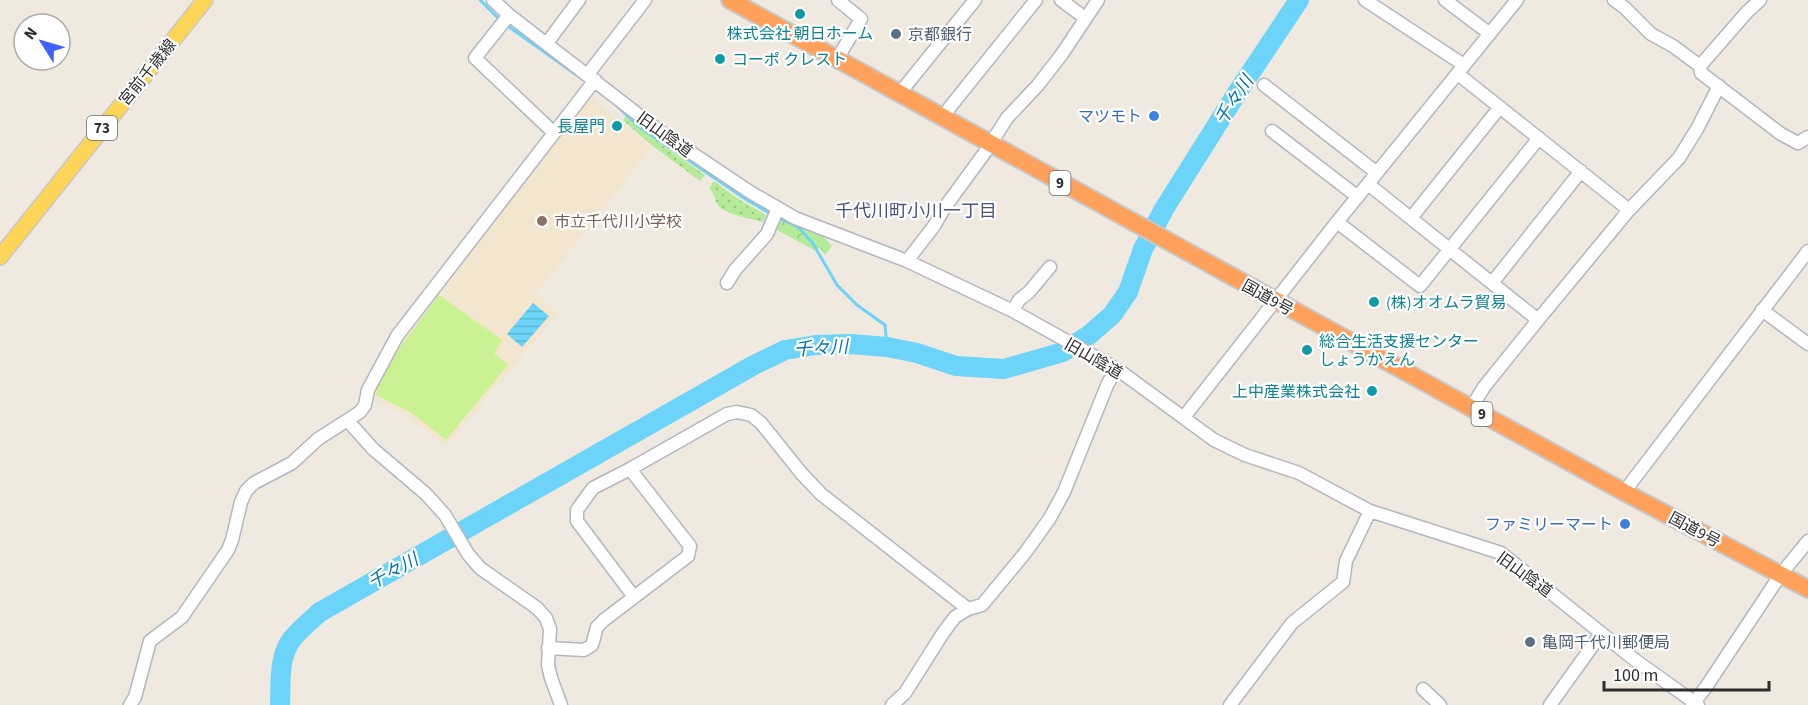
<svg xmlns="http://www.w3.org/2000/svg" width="1808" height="705" font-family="'Source Sans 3','Noto Sans JP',sans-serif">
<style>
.education{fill:#f2e6ce}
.grass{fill:url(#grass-dots)}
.forest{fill:url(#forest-crowns)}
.pitch{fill:#caf293}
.water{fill:url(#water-rules)}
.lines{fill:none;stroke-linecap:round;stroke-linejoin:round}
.stream{stroke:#6cd4f8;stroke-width:3}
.river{stroke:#6cd4f8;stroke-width:20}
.minor-casing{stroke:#b3b6c2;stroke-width:15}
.major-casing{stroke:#c8c8c8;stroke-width:18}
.highway-casing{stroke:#c8c8c8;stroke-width:20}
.minor{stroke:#fff;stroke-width:12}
.major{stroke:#fcd558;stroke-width:15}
.highway{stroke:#ffa15b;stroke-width:16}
.culture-dot{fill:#0f9aa8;stroke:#fff;stroke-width:2}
.service-dot{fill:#5c6f8a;stroke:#fff;stroke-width:2}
.shop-dot{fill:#3f7fe0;stroke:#fff;stroke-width:2}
.education-dot{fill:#8d6e63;stroke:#fff;stroke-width:2}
.labels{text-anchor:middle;stroke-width:4.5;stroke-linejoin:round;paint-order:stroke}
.shield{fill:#fff;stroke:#6c6c6c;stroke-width:1.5}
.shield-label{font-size:15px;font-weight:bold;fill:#2d2d2d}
.culture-label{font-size:16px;fill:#0d838f;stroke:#fff;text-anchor:start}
.service-label{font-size:16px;fill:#4e5e75;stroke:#fff;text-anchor:start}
.street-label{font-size:16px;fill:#2d2d2d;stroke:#fff}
.shop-label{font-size:16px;fill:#366cbe;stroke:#fff;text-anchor:end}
.education-label{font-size:16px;fill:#785e54;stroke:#fff;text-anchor:start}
.water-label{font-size:18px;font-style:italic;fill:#0373ac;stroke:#fff}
.neighbourhood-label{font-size:18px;fill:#495483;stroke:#fff}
</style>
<defs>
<pattern id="grass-dots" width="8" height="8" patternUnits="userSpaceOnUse" patternTransform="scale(1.5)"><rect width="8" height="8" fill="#b4ea98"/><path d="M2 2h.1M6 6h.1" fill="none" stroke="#9bc983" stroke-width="1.8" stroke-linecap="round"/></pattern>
<pattern id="forest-crowns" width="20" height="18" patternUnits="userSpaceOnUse" patternTransform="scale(1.5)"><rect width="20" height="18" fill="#b4ea98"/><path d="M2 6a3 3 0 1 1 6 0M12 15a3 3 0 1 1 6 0" fill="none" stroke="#9bc983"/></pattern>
<pattern id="water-rules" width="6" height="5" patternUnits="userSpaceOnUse" patternTransform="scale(1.5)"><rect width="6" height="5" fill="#6cd4f8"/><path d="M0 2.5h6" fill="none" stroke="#5eb6d5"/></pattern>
</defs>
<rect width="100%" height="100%" fill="#f0e9df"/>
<!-- education -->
<path class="education" d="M588,95L651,148L536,294L558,313L447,446L407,416L372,398L380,371L398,339Z"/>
<!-- grass -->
<path class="grass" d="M626,116L639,128L705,175L700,181L650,144L623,120Z
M714,181L738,199L766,215L763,222C752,219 724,214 718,205C714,198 715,194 709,188Z"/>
<!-- forest -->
<path class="forest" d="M782,217L820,233L832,246L825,255L819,247L814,250L777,230Z"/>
<!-- pitch -->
<path class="pitch" d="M439,295L502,340L494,353L508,365L446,440L412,413L376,395L382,371Z"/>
<!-- water -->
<path class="water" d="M533,303L549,316L522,347L507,334Z"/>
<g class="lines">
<!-- stream -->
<path class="stream" d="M480,0L500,20
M505,24L578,76
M614,103L638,126L747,200L773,215
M779,218L798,227L812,242L837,285L857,305L885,325L887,347"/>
<!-- river -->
<path class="river" d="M280,705C281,684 278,657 292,639C300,629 311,620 320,612L754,365L785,350L816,345L851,344L887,347L917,353L956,366L1004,369L1063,352L1089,335L1112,315L1128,292L1143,249L1164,209L1237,93L1299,0"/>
<defs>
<path id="minor" d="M493,0L509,15L662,133L750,192L795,218L907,261L1013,311L1117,369L1214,440L1245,455L1299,473L1370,511L1501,553L1635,660L1698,705
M1061,0L1085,18
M1365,0L1464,65
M1445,0L1490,34
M1614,0L1625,8L1651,34L1673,46L1700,66L1701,73L1781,134L1798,143L1808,137
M509,15L475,58L554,133
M547,43L579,0
M837,59L861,19L838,0
M1700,66L1747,12L1760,0
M588,74L645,0
M1458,74L1629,210
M1264,85L1377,173
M899,94L975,0
M943,119L950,107L1036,0
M1272,131L1358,197
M1368,184L1538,320
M1411,218L1500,107
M1337,222L1420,286L1539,138
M907,261L934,226L945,207L986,151L1007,118L1038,85L1062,54L1098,0
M727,283L735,270L767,234L778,208
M1492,283L1581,171
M1762,310L1808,344
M1013,311L1019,300L1029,292L1050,267
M1471,408L1484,387L1538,320L1629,210L1679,158L1697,129L1719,86
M1184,417L1337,222L1517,0
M348,421L373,449L426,494L445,515L468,554L480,568L537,608L546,618L550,629L548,665L551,678L561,705
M1624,492L1808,251
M634,597L577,521V510L593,488L630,469L727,414L737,412L751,415L761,423L802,474L821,494L968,609
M548,648L584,650L592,645L597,627L604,620L688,556L690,546L630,469
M1423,689L1440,705
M130,705L135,697L150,641L182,617L228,550L232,540L241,502L246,491L254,483L292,463L318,439L360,412L365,405L368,390L397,336L595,80
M892,705L905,693L943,633L955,617L968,609L982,605L1025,553L1050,518L1064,492L1108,383L1117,369
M1230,705L1292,623L1343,582L1346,561L1370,511
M1550,705L1601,634
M1692,705L1706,687L1781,574L1808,541"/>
<path id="major" d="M0,257L205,0"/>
<path id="highway" d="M730,0L1624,492L1808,589"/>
</defs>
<!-- minor casing -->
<use href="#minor" class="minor-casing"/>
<!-- major casing -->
<use href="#major" class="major-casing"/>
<!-- highway casing -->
<use href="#highway" class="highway-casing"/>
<!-- minor -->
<use href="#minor" class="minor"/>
<!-- major -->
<use href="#major" class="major"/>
<!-- highway -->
<use href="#highway" class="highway"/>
</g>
<!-- markers -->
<g class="culture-dot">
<circle cx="800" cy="14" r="6"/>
<circle cx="720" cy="59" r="6"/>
<circle cx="617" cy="126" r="6"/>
<circle cx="1374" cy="302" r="6"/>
<circle cx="1307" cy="350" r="6"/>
<circle cx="1372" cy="391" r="6"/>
</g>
<g class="service-dot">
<circle cx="896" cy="34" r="6"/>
<circle cx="1530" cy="642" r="6"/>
</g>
<g class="shop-dot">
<circle cx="1154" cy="116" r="6"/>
<circle cx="1625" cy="524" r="6"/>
</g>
<circle class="education-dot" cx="542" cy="221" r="6"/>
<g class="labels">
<!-- shield labels -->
<g class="shield">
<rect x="87" y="116" width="30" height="24" rx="4.5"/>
<rect x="1049.5" y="171" width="21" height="24" rx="4.5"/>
<rect x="1471.5" y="402" width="21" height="24" rx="4.5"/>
</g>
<g class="shield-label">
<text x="102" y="133">73</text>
<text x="1060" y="188">9</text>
<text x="1482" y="419">9</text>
</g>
<!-- culture labels -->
<g class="culture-label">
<text x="800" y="39" text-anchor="middle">株式会社 朝日ホーム</text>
<text x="732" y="65">コーポ クレスト</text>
<text x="605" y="132" text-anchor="end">長屋門</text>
<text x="1386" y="308">(株)オオムラ貿易</text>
<text x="1319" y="347">総合生活支援センター<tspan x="1319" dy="18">しょうかえん</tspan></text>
<text x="1360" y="397" text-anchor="end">上中産業株式会社</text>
</g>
<!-- service labels -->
<g class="service-label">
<text x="908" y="40">京都銀行</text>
<text x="1542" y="648">亀岡千代川郵便局</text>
</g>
<!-- street labels -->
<g class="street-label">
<text transform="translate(147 72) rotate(-51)" y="6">宮前千歳線</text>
<text transform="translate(665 134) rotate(36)" y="6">旧山陰道</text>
<text transform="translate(1268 297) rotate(29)" y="6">国道9号</text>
<text transform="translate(1094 358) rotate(30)" y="6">旧山陰道</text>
<text transform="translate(1695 529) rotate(28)" y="6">国道9号</text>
<text transform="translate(1525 574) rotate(36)" y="6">旧山陰道</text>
</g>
<!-- shop labels -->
<g class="shop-label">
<text x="1142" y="122">マツモト</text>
<text x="1613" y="530">ファミリーマート</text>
</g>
<!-- education labels -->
<g class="education-label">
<text x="554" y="227">市立千代川小学校</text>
</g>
<!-- water labels -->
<g class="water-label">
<text transform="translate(1234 100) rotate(-57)" y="6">千々川</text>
<text transform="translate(821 348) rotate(-3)" y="6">千々川</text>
<text transform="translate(393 571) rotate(-29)" y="6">千々川</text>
</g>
<!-- neighbourhood labels -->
<g class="neighbourhood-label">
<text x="916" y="217">千代川町小川一丁目</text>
</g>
</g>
<!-- north arrow -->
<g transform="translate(42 42) rotate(307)"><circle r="28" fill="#ffffff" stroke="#ababab" stroke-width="1.5"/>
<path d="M0-4.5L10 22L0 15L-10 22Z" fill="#3d62ff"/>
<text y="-9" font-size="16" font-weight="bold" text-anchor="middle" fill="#2d2d2d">N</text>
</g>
<!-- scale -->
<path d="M1604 681v9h165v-9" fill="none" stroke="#2d2d2d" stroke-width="3"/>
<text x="1613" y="681" font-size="18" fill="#2d2d2d" stroke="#ffffff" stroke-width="4.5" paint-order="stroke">100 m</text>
</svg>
